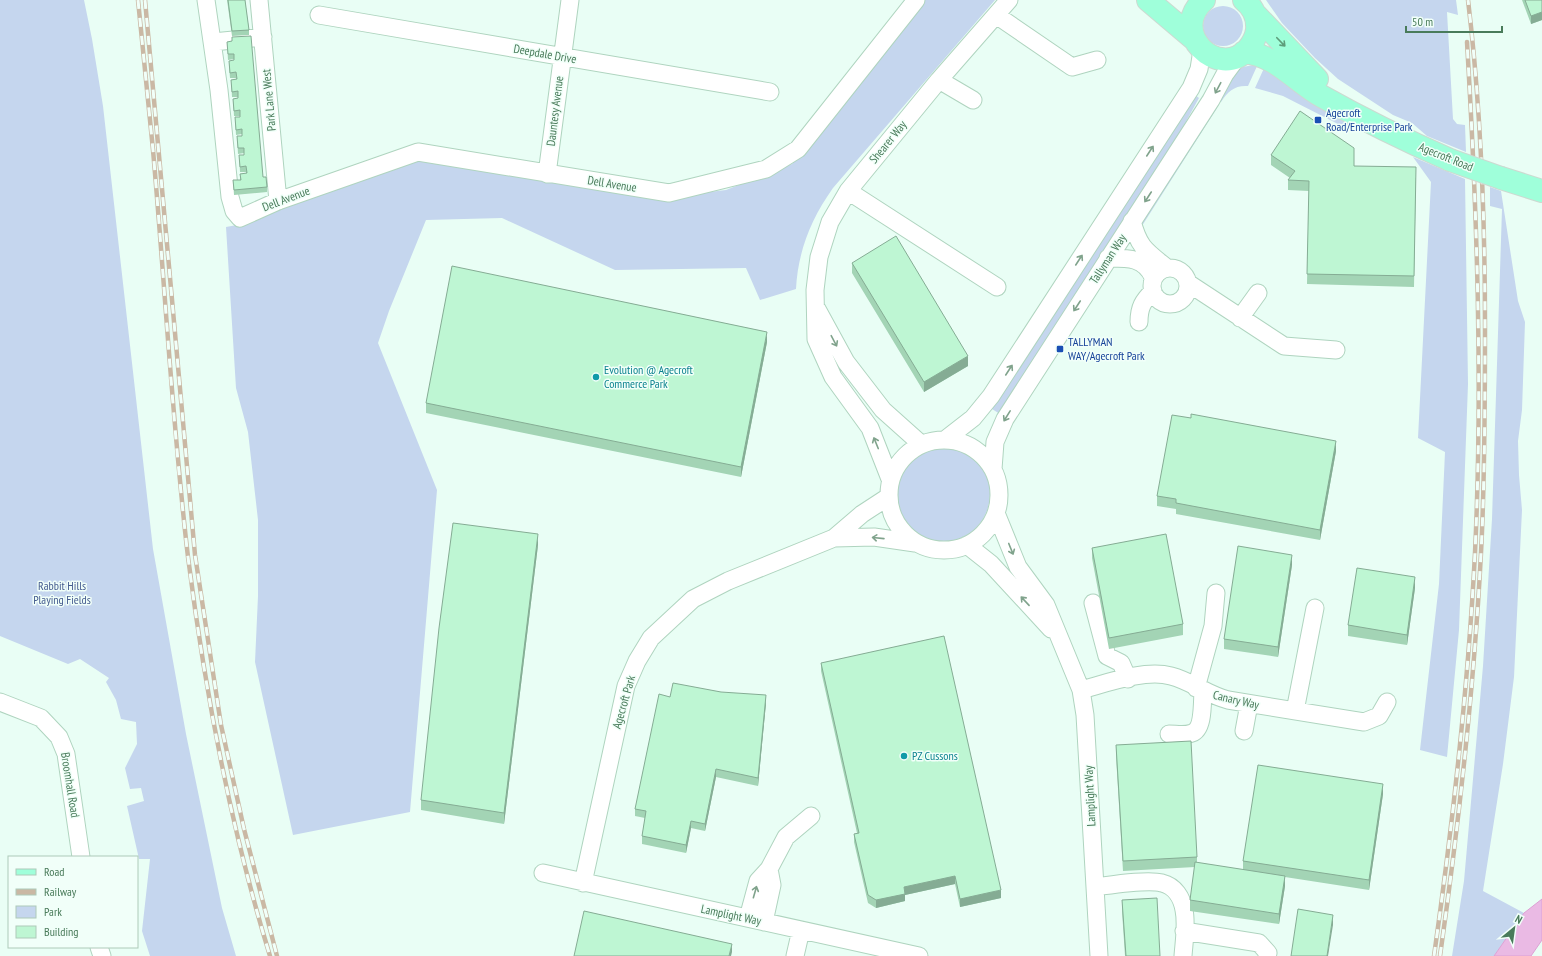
<svg xmlns="http://www.w3.org/2000/svg" width="1542" height="956" font-family="'PT Sans Narrow',sans-serif">
<style>
.green{fill:#c5d6ee}
.water{fill:#eabae4;stroke:#dda0d4}
.lines{fill:none;stroke-linecap:round;stroke-linejoin:round}
.minor-casing{stroke:#afd4bf;stroke-width:19}
.major-casing{stroke:#ccdad1;stroke-width:24}
.minor{stroke:#fff;stroke-width:17}
.major{stroke:#9fffda;stroke-width:22}
.rail-casing{stroke:#cab8a4;stroke-width:4.5}
.rail{stroke:#f1fff9;stroke-width:3;stroke-dasharray:9;stroke-linecap:butt}
.major-bridge-casing{stroke:#ccdad1;stroke-width:24;stroke-linecap:butt}
.major-bridge{stroke:#9fffda;stroke-width:22}
.wall{fill:#a3d4b5}
.shaded-wall{fill:#85ac94}
.building{fill:#bef6d3;stroke:#85ac94}
.oneway{stroke:#5e9c7a}
.oneway2{stroke:#80a38c}
.transit-dot{fill:#1a4fb4;stroke:#f1fff9;stroke-width:1.5}
.culture-dot{fill:#0f9aa8;stroke:#f1fff9;stroke-width:1.5}
.labels{text-anchor:middle;stroke-width:3;stroke-linejoin:round;paint-order:stroke}
.street-label{font-size:12px;fill:#497b5a;stroke:#f1fff9}
.transit-label{font-size:12px;fill:#164399;stroke:#f1fff9;text-anchor:start}
.culture-label{font-size:12px;fill:#0d838f;stroke:#f1fff9;text-anchor:start}
.park-label{font-size:12px;fill:#455c8f;stroke:#f1fff9}
</style>
<rect width="100%" height="100%" fill="#e9fef5"/>
<!-- green -->
<path class="green" d="M0,0H84L92,39L103,106L153,549L186,734L222,908L236,956H150L142,931L150,859H139L127,806L144,801L141,788L130,789L125,768L137,744L136,722L121,719L116,700L106,682L109,678L80,659L68,664L0,636Z
M921,0H995L833,188C811,219 798,251 796,289L760,300L746,268L615,270L502,218L426,220L389,311L378,343L437,490L410,812L293,835L255,662L258,596V520L248,432L236,388L226,227L248,223L301,200L416,157L652,199L726,190L792,164Z
M1266,0H1456L1458,15L1447,12L1453,119L1457,124L1465,125L1466,152L1427,136L1412,123L1393,115L1338,79L1315,58L1282,23Z
M1203 26a20 20 0 1 1 40 0a20 20 0 1 1-40 0Z
M1258,64L1248,86C1235,85 1228,91 1221,102L1215,99L1238,68Z
M1265,66L1349,123L1347,126L1338,124L1283,96L1255,88Z
M1194,94L1199,98L1178,136L1000,414L992,409Z
M1212,105L1217,108L1140,229L1142,221Z
M1413,157L1465,179L1468,384L1459,630L1447,757L1420,750L1439,584L1445,452L1418,438L1431,182Z
M1490,187L1501,191L1518,301L1525,322L1522,410L1518,441L1519,475L1522,510L1514,677L1503,764L1483,891L1524,913L1494,956H1452L1464,881L1483,666L1492,519L1502,209L1490,206Z
M894 494a48 48 0 1 1 96 0a48 48 0 1 1-96 0Z"/>
<!-- water -->
<path class="water" d="M1542,899V940L1531,956H1494L1524,913Z"/>
<g class="lines">
<defs>
<path id="minor" d="M206,0L219,90L230,197L234,211L240,218L278,201L418,152L669,193L766,169L798,149L916,0
M259,0L278,201
M319,15L770,92
M996,15L1072,67L1097,60
M213,42L263,37
M939,80L973,100
M547,174L570,0
M848,191L997,287
M1132,221C1139,248 1146,251 1167,268
M1108,258C1127,258 1144,257 1153,277
M1152 286a18 18 0 1 1 36 0a18 18 0 1 1-36 0Z
M1188,283L1284,346L1336,350
M817,309L846,362L883,410L921,444
M1240,318L1258,293
M1139,322C1139,307 1143,301 1153,291
M946,439L973,418L991,396L1191,88L1199,69L1202,50
M889 495a55 55 0 1 1 110 0a55 55 0 1 1-110 0Z
M993,469L995,442L1005,419L1211,100L1225,74L1239,55
M890,479L870,428L833,377L816,339L815,290L819,257L830,222L848,191L939,80L1009,0
M996,513L1018,567L1046,605L1081,690L1085,715L1099,956
M834,538L874,537L915,543
M967,545L991,564L1051,629
M1093,603L1107,656L1121,663L1128,679
M1196,688L1213,626L1216,593
M1081,690C1107,683 1145,669 1171,676C1191,681 1208,695 1228,700L1364,722L1379,716L1387,702
M0,702L41,718L59,737L66,754L81,857
M1295,711L1315,608
M1244,731L1249,704
M1169,734C1176,734 1185,736 1192,733C1204,729 1202,702 1203,691
M543,873L919,956
M583,883L626,686L637,661L651,638L693,599L728,581L834,538L862,514L888,497
M1095,887C1111,885 1148,879 1162,883C1175,886 1182,898 1184,910C1187,924 1184,942 1183,956
M748,918L758,881L769,869L786,837L811,816
M764,922L772,885L769,869
M1184,931L1259,943L1268,953L1267,956
M99,947L102,956
M795,956L801,930"/>
<path id="major" d="M1148,0L1194,39
M1204,0C1168,32 1218,81 1248,49C1253,43 1256,37 1257,30C1258,18 1253,7 1244,0
M1255,14L1317,79
M1244,52C1276,55 1296,82 1323,97C1364,120 1407,141 1450,160
M1501,178L1542,191"/>
</defs>
<!-- minor casing -->
<use href="#minor" class="minor-casing"/>
<!-- major casing -->
<use href="#major" class="major-casing"/>
<!-- minor -->
<use href="#minor" class="minor"/>
<!-- major -->
<use href="#major" class="major"/>
<defs>
<path id="rail" d="M138,0C143,50 148,100 153,150C165,285 172,422 188,557C205,691 230,826 270,956
M145,0L195,555L221,725L244,829L277,956
M1434,956C1453,822 1468,688 1475,553C1483,382 1477,212 1467,42
M1440,956C1459,822 1474,688 1481,553C1485,478 1485,403 1485,327C1485,218 1481,108 1468,0"/>
</defs>
<!-- rail casing -->
<use href="#rail" class="rail-casing"/>
<!-- rail -->
<use href="#rail" class="rail"/>
<defs>
<path id="major-bridge" d="M1450,160L1501,178"/>
</defs>
<!-- major-bridge casing -->
<use href="#major-bridge" class="major-bridge-casing"/>
<!-- major-bridge -->
<use href="#major-bridge" class="major-bridge"/>
</g>
<!-- wall -->
<path class="wall" d="M227,0H245L249,30V35L232,36Z
M1522,0H1542V20L1531,24Z
M232,37L263,177L267,187V192L234,195L233,180H240V174L246,173V172H240L239,155H244V153L238,154L237,136H242V134L236,135L235,117H240V116H234L233,99L238,98V97H232L231,80L236,79V78H230L229,66V61L234,60V59L228,60L227,42L232,41Z
M1271,155L1354,166L1416,178L1414,287L1307,284L1309,191L1288,190V180L1290,178L1271,165Z
M852,263L968,366L924,392L852,273Z
M767,342L741,477L426,413V403Z
M1336,451L1320,540L1176,514V509L1157,506V496Z
M538,545L504,824L421,810V800Z
M1092,548L1183,624V635L1109,649L1092,558Z
M1292,565L1278,657L1224,649V639Z
M1415,588L1407,645L1348,636V625Z
M821,663L1001,898L960,907L955,884L905,895V901L876,908L868,903L854,842V834L857,833L821,671Z
M670,697L766,703L758,786L716,777L705,831L691,828L686,853L642,844V836L645,818L635,816V809Z
M1116,745L1197,857V863L1243,870V861L1383,794L1369,890L1285,877V886L1279,924L1190,911V900L1195,867L1123,871L1116,756Z
M1122,900L1160,956H1125L1122,911Z"/>
<!-- shaded-wall -->
<path class="shaded-wall" d="M1542,12V20L1531,24V16Z
M767,332V342L741,477V467Z
M968,356V366L924,392V382Z
M1336,441V451L1320,540V530Z
M538,534V545L504,824V813Z
M1292,555V565L1278,657V647Z
M1415,577V588L1407,645V635Z
M766,695V703L758,786V778Z
M716,769V777L705,831V824Z
M1383,784V794L1369,890V880Z
M691,821V828L686,853V845Z
M955,876V884L905,895V901L876,908V900L904,887Z
M1285,876V886L1279,924V914Z
M1001,890V898L960,907V899Z
M1333,915V925L1328,956H1327Z
M732,944V952L731,956H729Z"/>
<!-- building -->
<path class="building" d="M228,0H245L249,30L232,31Z
M1525,0H1542V12L1531,16Z
M251,36L263,177H266L267,187L234,190L233,180H241L240,174L247,173L246,166L240,167L239,155H244V148H238L237,136H242V129L236,130L235,117H240V110L234,111L233,99L238,98V91L232,92L231,80L237,79L236,72L230,73L229,61L234,60V54H228L227,42L232,41V37Z
M1300,111L1354,148V166L1416,167L1414,276L1307,274L1309,181L1288,180L1295,171L1271,155Z
M896,236L968,356L924,382L852,263Z
M452,266L767,332L741,467L426,403Z
M1191,414L1336,441L1320,530L1176,503V499L1157,496L1172,415L1191,418Z
M453,523L538,534L504,813L421,800L439,628Z
M1166,534L1183,624L1109,638L1092,548Z
M1238,546L1292,555L1278,647L1224,639Z
M1357,568L1415,577L1407,635L1348,625Z
M944,636L1001,890L960,899L955,876L904,887L905,894L876,900L868,895L854,834L859,833L821,663Z
M673,683L721,692L766,695L758,778L716,769L705,824L691,821L686,845L642,836L646,811L635,809L659,694L670,697Z
M1191,741L1197,857L1123,861L1116,745Z
M1258,765L1383,784L1369,880L1243,861Z
M1195,862L1285,876L1279,914L1190,900Z
M1157,898L1160,956H1126L1122,900Z
M1298,909L1333,915L1327,956H1291Z
M584,911L732,944L729,956H574Z"/>
<!-- one-way arrows -->
<defs><path id="oneway-shaft" d="M-6 0H5M1.5-3L5.5 0L1.5 3" fill="none" stroke-width="1.6" stroke-linecap="round" stroke-linejoin="round"/></defs>
<use class="oneway" href="#oneway-shaft" transform="translate(1281 42) rotate(46)"/>
<g class="oneway2">
<use href="#oneway-shaft" transform="translate(1218 88) rotate(118)"/>
<use href="#oneway-shaft" transform="translate(1150 151) rotate(-57)"/>
<use href="#oneway-shaft" transform="translate(1148 197) rotate(123)"/>
<use href="#oneway-shaft" transform="translate(1079 260) rotate(-57)"/>
<use href="#oneway-shaft" transform="translate(1077 306) rotate(123)"/>
<use href="#oneway-shaft" transform="translate(834 341) rotate(62)"/>
<use href="#oneway-shaft" transform="translate(1009 370) rotate(-57)"/>
<use href="#oneway-shaft" transform="translate(1007 416) rotate(122)"/>
<use href="#oneway-shaft" transform="translate(876 443) rotate(-112)"/>
<use href="#oneway-shaft" transform="translate(878 538) rotate(-174)"/>
<use href="#oneway-shaft" transform="translate(1011 549) rotate(68)"/>
<use href="#oneway-shaft" transform="translate(1025 601) rotate(-133)"/>
<use href="#oneway-shaft" transform="translate(755 892) rotate(-74)"/>
</g>
<!-- markers -->
<g class="transit-dot">
<rect x="1314" y="116" width="8" height="8" rx="2"/>
<rect x="1056" y="345" width="8" height="8" rx="2"/>
</g>
<g class="culture-dot">
<circle cx="596" cy="377" r="4"/>
<circle cx="904" cy="756" r="4"/>
</g>
<g class="labels">
<!-- street labels -->
<g class="street-label">
<text transform="translate(545 54) rotate(10)" y="4">Deepdale Drive</text>
<text transform="translate(269 100) rotate(-95)" y="4">Park Lane West</text>
<text transform="translate(555 111) rotate(-83)" y="4">Dauntesy Avenue</text>
<text transform="translate(888 142) rotate(-51)" y="4">Shearer Way</text>
<text transform="translate(1446 157) rotate(22)" y="4">Agecroft Road</text>
<text transform="translate(612 184) rotate(9)" y="4">Dell Avenue</text>
<text transform="translate(286 199) rotate(-21)" y="4">Dell Avenue</text>
<text transform="translate(1108 259) rotate(-57)" y="4">Tallyman Way</text>
<text transform="translate(1236 700) rotate(13)" y="4">Canary Way</text>
<text transform="translate(624 702) rotate(-74)" y="4">Agecroft Park</text>
<text transform="translate(70 785) rotate(81)" y="4">Broomhall Road</text>
<text transform="translate(1090 796) rotate(-93)" y="4">Lamplight Way</text>
<text transform="translate(731 915) rotate(12)" y="4">Lamplight Way</text>
</g>
<!-- transit labels -->
<g class="transit-label">
<text x="1326" y="117">Agecroft<tspan x="1326" dy="14">Road/Enterprise Park</tspan></text>
<text x="1068" y="346">TALLYMAN<tspan x="1068" dy="14">WAY/Agecroft Park</tspan></text>
</g>
<!-- culture labels -->
<g class="culture-label">
<text x="604" y="374">Evolution @ Agecroft<tspan x="604" dy="14">Commerce Park</tspan></text>
<text x="912" y="760">PZ Cussons</text>
</g>
<!-- park labels -->
<g class="park-label">
<text x="62" y="590">Rabbit Hills<tspan x="62" dy="14">Playing Fields</tspan></text>
</g>
</g>
<!-- legend -->
<rect x="8" y="856" width="130" height="92" fill="#f1fff9" stroke="#aecab9"/>
<rect x="16" y="869" width="20" height="6" fill="#9fffda" stroke="#aecab9"/>
<text x="44" y="876" font-size="12" fill="#497b5a">Road</text>
<rect x="16" y="889" width="20" height="6" fill="#cab8a4" stroke="#aecab9"/>
<text x="44" y="896" font-size="12" fill="#497b5a">Railway</text>
<rect x="16" y="906" width="20" height="12" fill="#c5d6ee" stroke="#aecab9"/>
<text x="44" y="916" font-size="12" fill="#497b5a">Park</text>
<rect x="16" y="926" width="20" height="12" fill="#bef6d3" stroke="#aecab9"/>
<text x="44" y="936" font-size="12" fill="#497b5a">Building</text>
<!-- north arrow -->
<g transform="translate(1514 928) rotate(29)" stroke="#f1fff9" stroke-width="3" paint-order="stroke">
<path d="M0-3L7 15L0 10L-7 15Z" fill="#497b5a"/>
<text y="-6" font-size="11" font-weight="bold" text-anchor="middle" fill="#497b5a">N</text>
</g>
<!-- scale -->
<path d="M1406 26v6h96v-6" fill="none" stroke="#497b5a" stroke-width="2"/>
<text x="1412" y="26" font-size="12" fill="#497b5a" stroke="#f1fff9" stroke-width="3" paint-order="stroke">50 m</text>
</svg>
